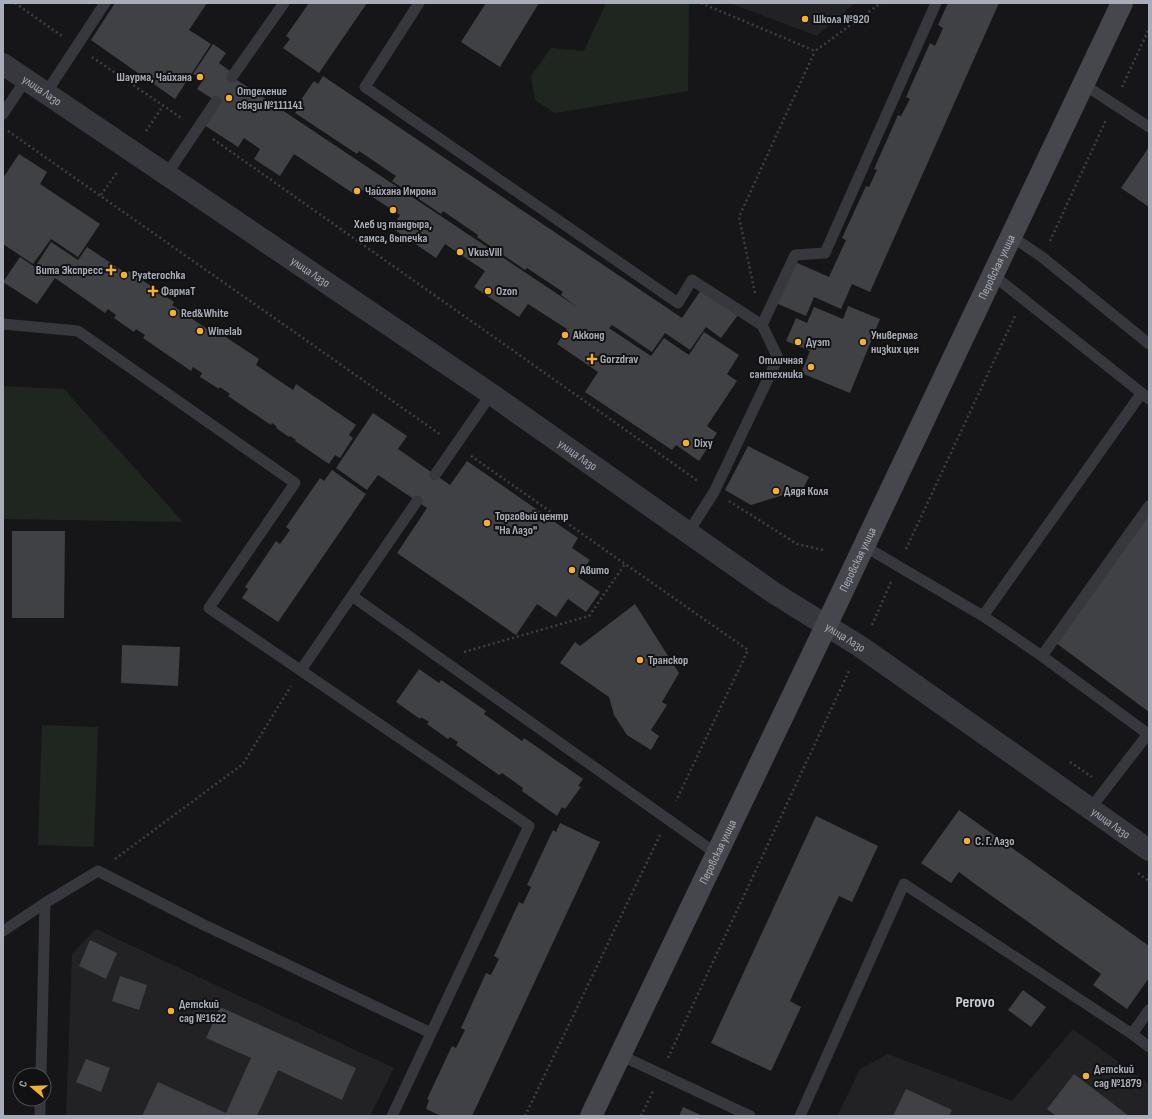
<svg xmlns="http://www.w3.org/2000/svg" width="1152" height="1119" font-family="'Sofia Sans Condensed',sans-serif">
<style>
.built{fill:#222225}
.green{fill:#1e261f}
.building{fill:#404145}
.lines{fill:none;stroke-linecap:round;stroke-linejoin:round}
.path{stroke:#3d3f44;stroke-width:2.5;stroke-dasharray:2 3;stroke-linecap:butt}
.lane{stroke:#37383d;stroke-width:11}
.street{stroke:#37383d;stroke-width:22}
.secondary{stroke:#45474d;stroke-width:22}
.poi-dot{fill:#f2b134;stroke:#111113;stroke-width:1.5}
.labels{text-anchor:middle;stroke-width:4;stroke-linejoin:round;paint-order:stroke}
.poi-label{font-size:12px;font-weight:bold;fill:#a8adb8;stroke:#111113;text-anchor:start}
.street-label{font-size:12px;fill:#a8adb8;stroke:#111113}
.district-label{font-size:16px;font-weight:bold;fill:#c9ccd4;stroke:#111113}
</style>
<rect width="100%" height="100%" fill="#161618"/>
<!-- built -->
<path class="built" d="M730,3H855L817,36Z
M96,929L394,1068L370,1116H66L72,954Z
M1073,1029L1149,1084V1116H837L860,1069L888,1054L1012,1101Z"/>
<!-- green -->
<path class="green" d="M606,3H689L688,91L555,113L535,100L531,76L551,48L584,51Z
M3,386L64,389L183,522L3,519Z
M42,725L98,727L94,847L38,845Z"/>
<!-- building -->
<path class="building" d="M115,3H207L189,30L211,44L175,99L91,40Z
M309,3H367L319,73L283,48L290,39L286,36Z
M486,3H539L500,67L461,42Z
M948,3H999L870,292L852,284L841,309L814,297L806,316L776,303L795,262L829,277L846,240L842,238L866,186L869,187L877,170L874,169L898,115L901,116L910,99L906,97L930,43L935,46L943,28L938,25Z
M213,44L226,53L219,63L230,71L228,74L577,307L561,295L563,292L527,268L525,270L477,237L478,235L443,211L441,214L392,181L396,176L359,151L357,154L295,113L302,103L300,101L314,81L318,84L323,76L682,318L701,290L738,315L721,338L706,327L690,350L665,333L652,352L612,325L609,328L651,356L664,338L689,355L704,332L739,355L727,374L737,381L707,426L717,433L699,461L676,445L672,450L585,392L598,372L557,344L567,329L528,304L519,317L474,287L485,271L445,244L436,258L392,228L400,215L362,190L357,196L294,154L280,176L254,159L260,149L244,138L238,147L201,123L216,101L197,89L203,80L193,74Z
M1149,147V207L1121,188Z
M19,154L47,172L40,184L100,224L78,257L51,239L33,264L3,244V178Z
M51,242L78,260L87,247L127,274L129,271L174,302L172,305L210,331L212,328L259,359L256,365L293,390L296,384L356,425L349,435L353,438L340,458L335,455L329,464L295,441L296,440L290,436L289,437L276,428L277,427L272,423L271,425L228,396L230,394L220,387L219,389L200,377L202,373L193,367L191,371L143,338L145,335L136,329L134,332L114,318L116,315L108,309L105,313L55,278L37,304L3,282L20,257L35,267Z
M848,306L880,319L850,393L801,373L810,351L786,341L796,318L807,323L814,307L843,319Z
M373,413L407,436L398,449L450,485L467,461L578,538L572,548L590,560L578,577L600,592L586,612L568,599L556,617L537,604L516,635L397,553L427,508L378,475L367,490L336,468Z
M748,446L809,477L803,489L751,505L725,490Z
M332,470L366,494L278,622L242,598L248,589L245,587L276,541L280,544L290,530L286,527L320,478L324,481Z
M1149,515V712L1056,643Z
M12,531H65L64,618H12Z
M635,604L679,673L662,702L667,705L651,730L659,736L651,750L627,735L614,715L609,697L560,663L575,642L580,646Z
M122,645L180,647L178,686L121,683Z
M419,669L439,683L441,680L486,711L484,714L522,741L524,738L583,779L578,786L581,787L565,809L562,807L557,816L522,791L523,788L502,773L499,775L456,745L458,742L450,737L448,739L427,724L429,722L421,717L420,719L396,702Z
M959,810L1149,946V978L1127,1009L1093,985L1101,974L975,884L959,872L951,883L921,863Z
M816,816L878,846L852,902L839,896L790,1001L801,1007L771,1071L711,1043Z
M560,823L600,842L472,1116H441L426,1109L429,1100L427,1099L452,1046L456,1048L465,1030L461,1028L486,973L491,975L499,959L494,956L519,902L523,904L531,887L527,885L553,830L556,832Z
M90,940L117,953L106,979L79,966Z
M120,976L147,985L139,1010L112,1001Z
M1023,990L1046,1007L1031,1027L1008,1010Z
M220,1007L356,1068L342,1100L278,1070L257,1116H142L158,1082L226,1113L251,1058L206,1038Z
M86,1059L110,1068L101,1092L76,1082Z
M1074,1074L1129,1116H1056L1047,1109Z
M906,1089L952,1110L949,1116H893Z
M683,1107L703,1116H679Z"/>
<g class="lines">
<!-- path -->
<path class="path" d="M15,3L62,36
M701,3L815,51L881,3
M92,57L183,119
M1122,87L1149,29
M8,131L441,435
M146,131L163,106
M213,139L698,481
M101,195L118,171
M1050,241L1106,120
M755,293L739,217L815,51
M471,456L748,650L676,801
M729,501L797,544L823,550
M906,549L1015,316
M872,625L891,582
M464,652L589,616L625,564
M1070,762L1092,777
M115,859L243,764L291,686
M1138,873L1149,881
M668,1058L850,669
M525,1116L660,835
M641,1116L653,1091"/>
<!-- lane -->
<path class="lane" d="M419,3L365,87L678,303L692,280L762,325L778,358L714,492L688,533
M232,77L284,3
M1083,84L1149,127
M46,93L105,3
M3,114L26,79
M167,174L216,101
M1011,236L1042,257L1149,344
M993,275L1149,399
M3,324L78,331L295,483L209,608L529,826L392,1116
M762,325L795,255L825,253L936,3
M435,475L491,394
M864,546L983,616L1042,656L1149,506
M352,596L717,854
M983,616L1141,394
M1042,656L1148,734L1090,809
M301,670L417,501
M3,931L45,903L98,871L202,924L431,1033
M1132,1034L1149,1010
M620,1055L750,1116
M41,1075L45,903
M40,1116V1099
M800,1116L904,884L1132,1034L1149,1047"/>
<!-- street -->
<path class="street" id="s1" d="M3,64L491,394L774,593L861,647L1149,850"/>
<!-- secondary -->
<path class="secondary" id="s2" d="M591,1116L826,626L1122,3"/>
</g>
<!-- markers -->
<g class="poi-dot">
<circle cx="805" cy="19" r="4"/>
<circle cx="200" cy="77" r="4"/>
<circle cx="229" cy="98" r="4"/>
<circle cx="357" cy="191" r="4"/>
<circle cx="393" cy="210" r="4"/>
<circle cx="460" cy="252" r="4"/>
<path d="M109 264h4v4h4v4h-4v4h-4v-4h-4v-4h4z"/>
<circle cx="124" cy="275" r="4"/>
<path d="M151 285h4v4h4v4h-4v4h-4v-4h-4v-4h4z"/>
<circle cx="488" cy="291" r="4"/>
<circle cx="173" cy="313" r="4"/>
<circle cx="200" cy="331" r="4"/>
<circle cx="565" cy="335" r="4"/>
<circle cx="798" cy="342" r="4"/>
<circle cx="863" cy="342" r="4"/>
<path d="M590 353h4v4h4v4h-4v4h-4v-4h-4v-4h4z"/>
<circle cx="811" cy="367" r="4"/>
<circle cx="686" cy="443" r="4"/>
<circle cx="776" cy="491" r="4"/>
<circle cx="487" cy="523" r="4"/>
<circle cx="572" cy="570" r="4"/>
<circle cx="640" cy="660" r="4"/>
<circle cx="967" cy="841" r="4"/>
<circle cx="171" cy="1011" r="4"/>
<circle cx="1086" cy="1076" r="4"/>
</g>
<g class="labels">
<!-- poi labels -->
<g class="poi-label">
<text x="813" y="23">Школа №920</text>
<text x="192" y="81" text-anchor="end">Шаурма, Чайхана</text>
<text x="237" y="95">Отделение<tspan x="237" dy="14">связи №111141</tspan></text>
<text x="365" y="195">Чайхана Имрона</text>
<text x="393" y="228" text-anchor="middle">Хлеб из тандыра,<tspan x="393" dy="14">самса, выпечка</tspan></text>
<text x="468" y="256">VkusVill</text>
<text x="103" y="274" text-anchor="end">Вита Экспресс</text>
<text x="132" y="279">Pyaterochka</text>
<text x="161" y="295">ФармаТ</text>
<text x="496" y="295">Ozon</text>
<text x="181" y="317">Red&amp;White</text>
<text x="208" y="335">Winelab</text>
<text x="573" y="339">Акконд</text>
<text x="871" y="339">Универмаг<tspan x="871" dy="14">низких цен</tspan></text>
<text x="806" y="346">Дуэт</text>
<text x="600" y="363">Gorzdrav</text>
<text x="803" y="364" text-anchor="end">Отличная<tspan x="803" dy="14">сантехника</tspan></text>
<text x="694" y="447">Dixy</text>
<text x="784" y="495">Дядя Коля</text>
<text x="495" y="520">Торговый центр<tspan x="495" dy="14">"На Лазо"</tspan></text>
<text x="580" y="574">Авито</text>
<text x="648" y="664">Транскор</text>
<text x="975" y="845">С. Г. Лазо</text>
<text x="179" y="1008">Детский<tspan x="179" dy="14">сад №1622</tspan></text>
<text x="1094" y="1073">Детский<tspan x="1094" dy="14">сад №1879</tspan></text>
</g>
<!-- street labels -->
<g class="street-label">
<text dy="4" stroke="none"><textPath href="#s1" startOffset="47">улица Лазо</textPath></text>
<text dy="4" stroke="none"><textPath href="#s2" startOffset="941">Перовская улица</textPath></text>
<text dy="4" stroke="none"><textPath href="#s1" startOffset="371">улица Лазо</textPath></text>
<text dy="4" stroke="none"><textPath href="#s1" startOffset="695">улица Лазо</textPath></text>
<text dy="4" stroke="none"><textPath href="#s2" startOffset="617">Перовская улица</textPath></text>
<text dy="4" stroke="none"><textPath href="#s1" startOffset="1019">улица Лазо</textPath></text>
<text dy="4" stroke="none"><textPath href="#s1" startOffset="1343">улица Лазо</textPath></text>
<text dy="4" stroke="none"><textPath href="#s2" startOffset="293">Перовская улица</textPath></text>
</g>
<!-- district labels -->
<g class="district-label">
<text x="975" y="1007">Perovo</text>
</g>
</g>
<!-- border -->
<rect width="1152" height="1119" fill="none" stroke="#a8adb8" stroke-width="8"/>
<!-- north arrow -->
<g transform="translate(32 1087) rotate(289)"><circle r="19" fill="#111113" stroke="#4d4f55"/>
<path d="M0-3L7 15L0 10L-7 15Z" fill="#f2b134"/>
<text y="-6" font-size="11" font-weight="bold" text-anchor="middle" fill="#a8adb8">С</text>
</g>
</svg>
